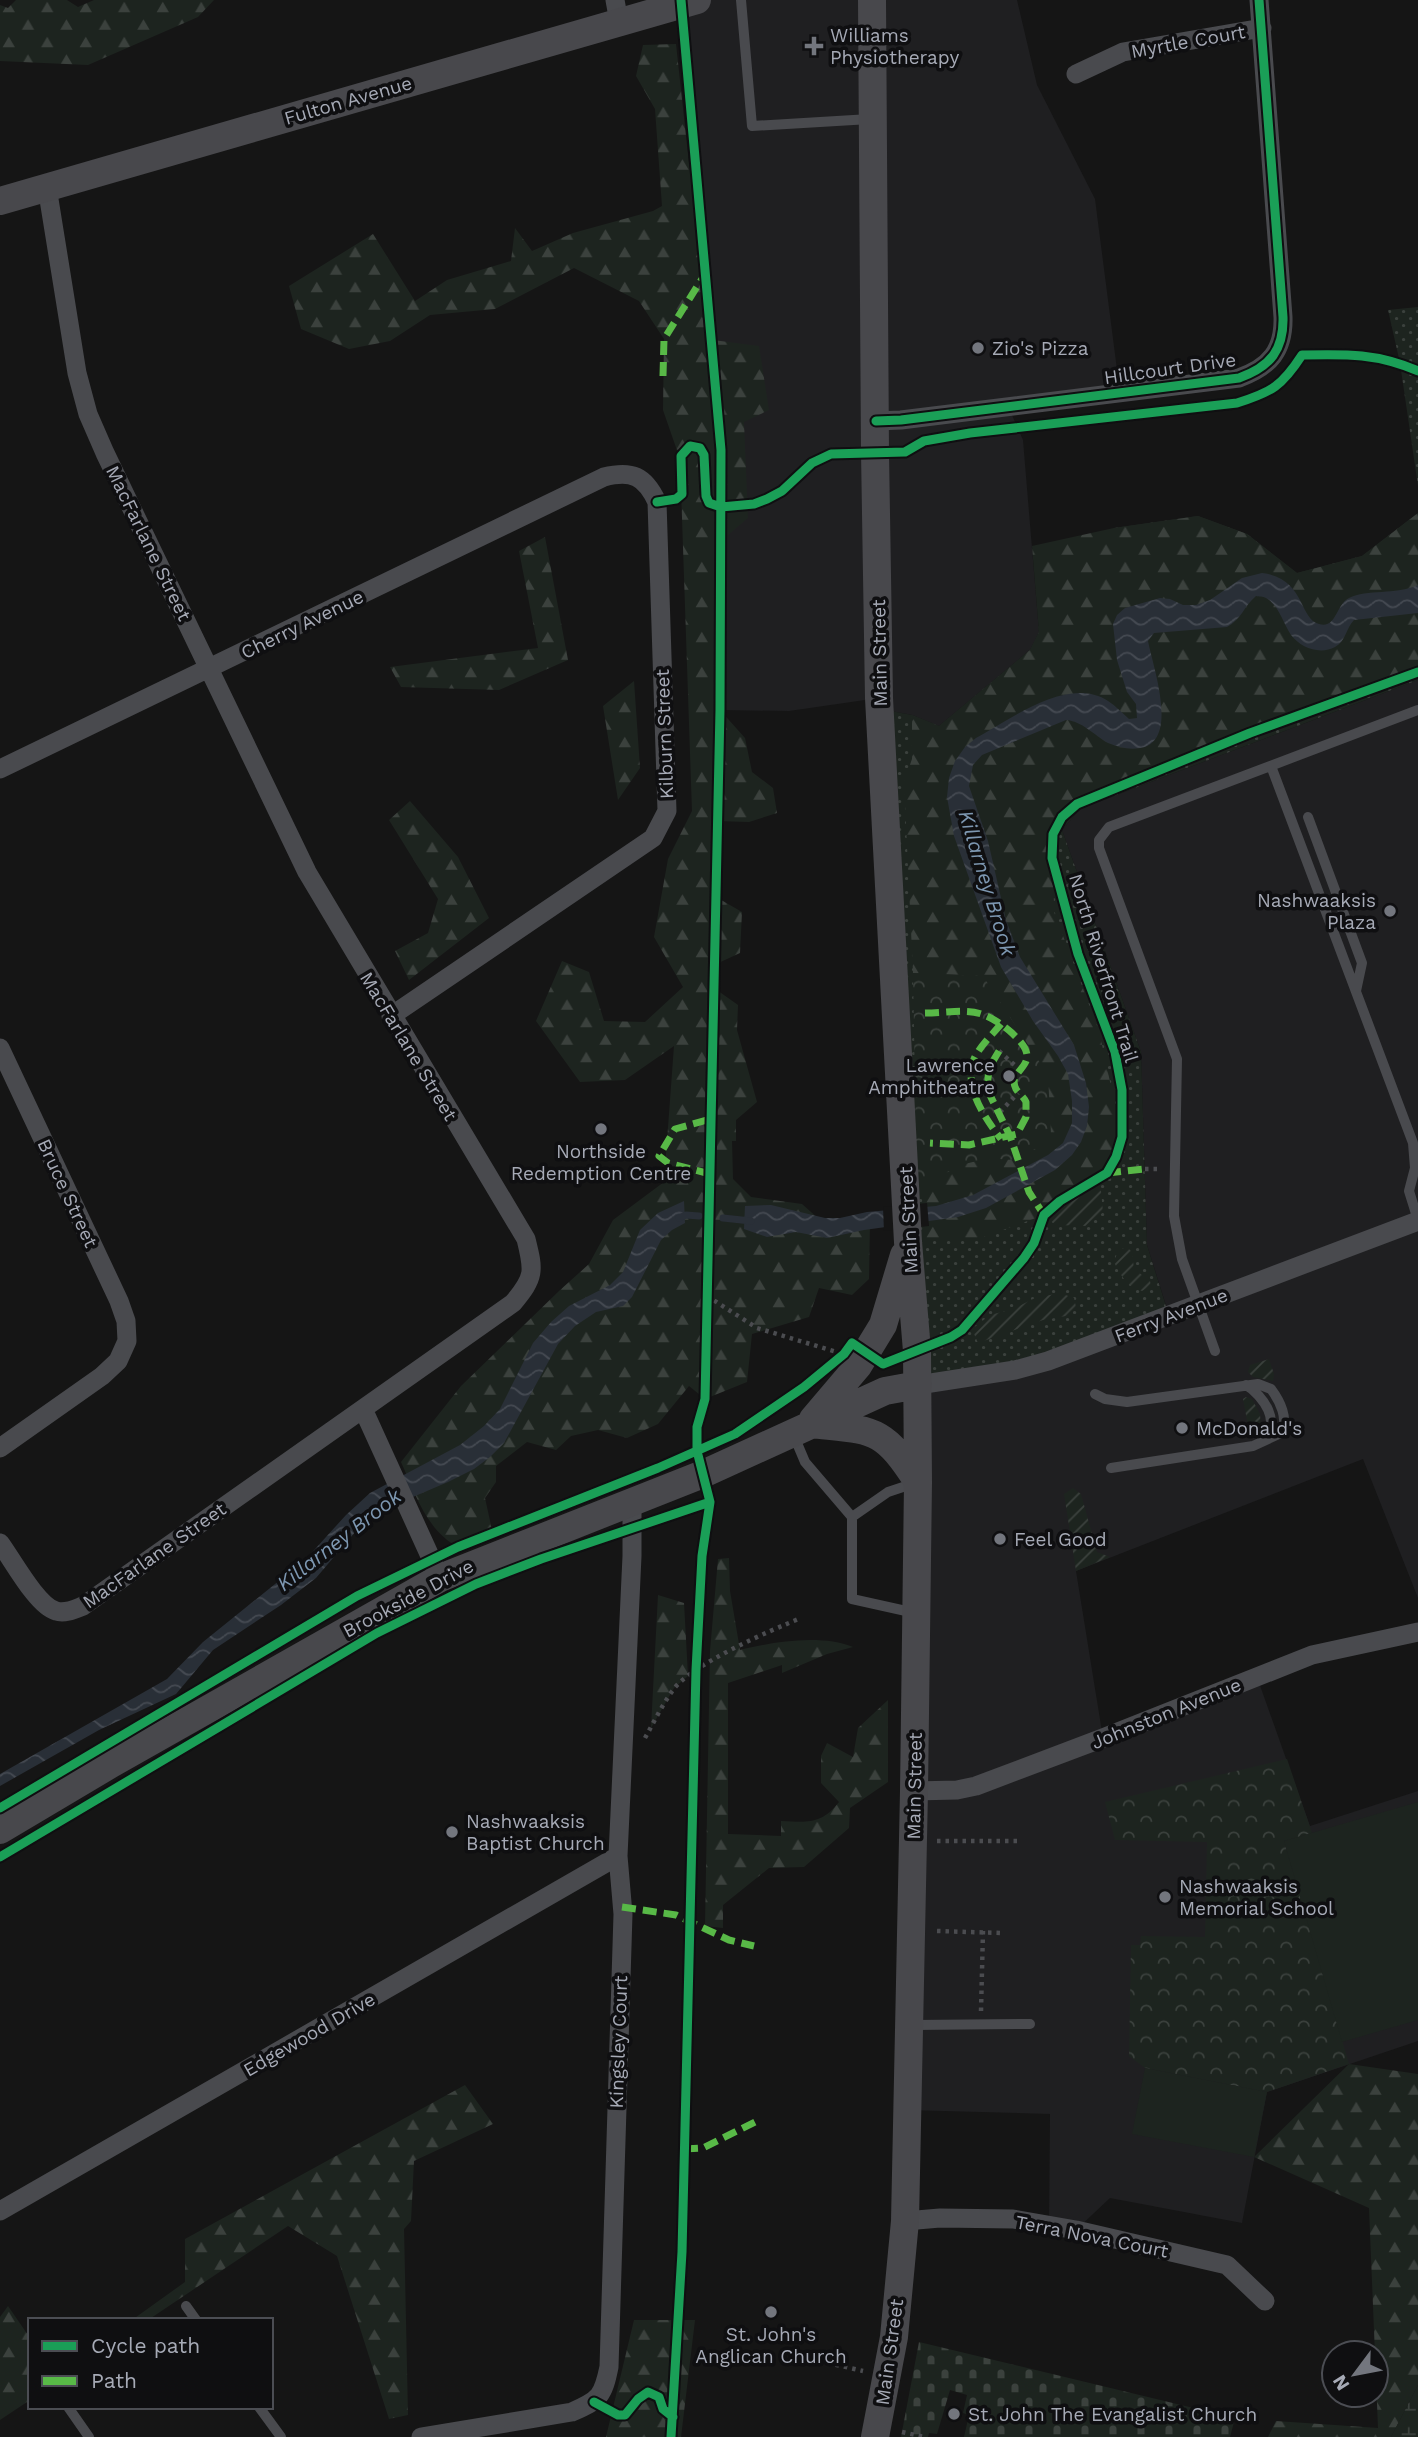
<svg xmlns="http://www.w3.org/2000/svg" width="1418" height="2437" font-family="'Work Sans',sans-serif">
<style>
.built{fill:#1f1f21}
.grass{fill:url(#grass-dots)}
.forest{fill:url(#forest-firs)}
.wetland{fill:url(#wetland-marsh)}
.cemetery{fill:url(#cemetery-stones)}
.park{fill:url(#park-crowns)}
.garden{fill:url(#garden-furrows)}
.pitch{fill:#1d241f}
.water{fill:url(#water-waves)}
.pier{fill:#151515}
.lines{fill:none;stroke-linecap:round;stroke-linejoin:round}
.stream{stroke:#292f37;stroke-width:7}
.path{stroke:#4b4c50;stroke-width:4.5;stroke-dasharray:3.5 5;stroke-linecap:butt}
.lane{stroke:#494a4e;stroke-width:10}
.street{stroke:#494a4e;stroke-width:19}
.secondary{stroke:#48484c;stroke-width:28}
.quiet{stroke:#58b947;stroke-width:7;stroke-dasharray:14 7;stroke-linecap:butt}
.cycleway-casing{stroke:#0f0f11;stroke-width:13}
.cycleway{stroke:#1a9f57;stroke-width:9}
.poi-dot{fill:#73767e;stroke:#0f0f11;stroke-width:2.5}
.labels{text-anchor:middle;stroke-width:7;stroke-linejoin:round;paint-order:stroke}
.poi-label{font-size:19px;fill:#a6aab6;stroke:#0f0f11;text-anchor:start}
.street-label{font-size:19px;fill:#a6aab6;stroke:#0f0f11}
.water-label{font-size:21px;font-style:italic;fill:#7d97b1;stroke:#0f0f11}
</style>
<defs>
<pattern id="grass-dots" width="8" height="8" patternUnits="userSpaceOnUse" patternTransform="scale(1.75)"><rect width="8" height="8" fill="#1d241f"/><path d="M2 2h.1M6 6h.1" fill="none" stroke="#3b413d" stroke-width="1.8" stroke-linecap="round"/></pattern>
<pattern id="forest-firs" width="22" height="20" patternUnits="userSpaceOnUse" patternTransform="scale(1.75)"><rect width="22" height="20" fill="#1d241f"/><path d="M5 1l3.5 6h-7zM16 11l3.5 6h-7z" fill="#3b413d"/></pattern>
<pattern id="wetland-marsh" width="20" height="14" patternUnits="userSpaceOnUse" patternTransform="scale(1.75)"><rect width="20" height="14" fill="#1d241f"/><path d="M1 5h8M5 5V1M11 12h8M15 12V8" fill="none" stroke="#3b413d"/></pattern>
<pattern id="cemetery-stones" width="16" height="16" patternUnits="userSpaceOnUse" patternTransform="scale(1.75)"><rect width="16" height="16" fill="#1d241f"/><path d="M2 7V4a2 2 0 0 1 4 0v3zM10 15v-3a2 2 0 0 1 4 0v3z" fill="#3b413d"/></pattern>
<pattern id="park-crowns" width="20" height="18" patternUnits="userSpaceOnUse" patternTransform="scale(1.75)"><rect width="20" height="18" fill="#1d241f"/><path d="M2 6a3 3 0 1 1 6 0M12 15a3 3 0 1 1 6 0" fill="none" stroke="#3b413d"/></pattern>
<pattern id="garden-furrows" width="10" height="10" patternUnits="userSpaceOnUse" patternTransform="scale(1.75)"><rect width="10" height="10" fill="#1d241f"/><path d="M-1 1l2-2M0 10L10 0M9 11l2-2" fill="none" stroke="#3b413d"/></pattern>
<pattern id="water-waves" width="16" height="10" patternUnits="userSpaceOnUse" patternTransform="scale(1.75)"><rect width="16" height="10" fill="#292f37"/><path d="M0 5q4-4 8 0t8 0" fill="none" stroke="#454a52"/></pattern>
</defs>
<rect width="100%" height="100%" fill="#151515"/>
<!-- built -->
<path class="built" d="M681,0H1017L1037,85L1095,199L1120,393L1008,406L1023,440L1039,632L1030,650L939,726L912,715L880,709L879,698L789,711L720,710L721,450Z
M1418,680V1598L1363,1459L1076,1571L1103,1738L1257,1677L1310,1826L1418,1791V2041L1267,2092L1242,2223L1110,2198L1076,2230L1049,2225L1050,2114L906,2110L918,1385L1169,1315L1147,1245L1141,1052L1062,830L1080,809Z"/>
<!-- grass -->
<path class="grass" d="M1418,307V486L1400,363L1388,310Z
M1418,513V680L1080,809L1062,830L1141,1052L1147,1245L1169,1316L1048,1361L918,1385L880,709L912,715L939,726L1030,650L1039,632L1038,627L1114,528L1198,516L1247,534L1297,573L1362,556Z"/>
<!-- forest -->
<path class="forest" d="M16,0H67L78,7L94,0H214L198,17L88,65L0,61V5L8,8Z
M676,44L689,164L707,271L713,340L759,346L769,410L744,422L748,518L721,541L720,710L745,738L752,772L773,788L777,813L749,822L717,821L716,897L742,912L740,953L714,965V988L738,1005L737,1030L757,1102L736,1120V1141H732L733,1179L751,1197L802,1204L829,1228L870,1221L869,1279L852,1295L819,1288L809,1317L752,1334L747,1382L705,1399L689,1386L658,1424L627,1438L598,1430L571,1436L556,1450L527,1442L496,1466V1482L485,1498L492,1530L458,1547C426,1530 415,1493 401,1462L461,1386L559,1291L589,1264L613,1220L664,1182L674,1046L625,1080L580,1082L536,1021L562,961L589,972L604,1021L645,1022L683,987L654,937L668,859L692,811L680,459L663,410L664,339L639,301L574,268L495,309L430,315L390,341L349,349L301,329L289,286L373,234L415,301L447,280L511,261L515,228L532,251L573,233L653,211L662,206L655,109L636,76L643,45Z
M1418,513V672L1250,733L1077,804L1062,817L1053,834L1054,912L1099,1031L1122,1137L1116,1157L1107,1173L1060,1201L1044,1215L981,1238L936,1241L925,1239L922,1196L937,1177L969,1162L997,1158L983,976L913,973L904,782L912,759V715L939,726L1030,650L1039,632L1032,546L1114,528L1198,516L1247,534L1297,573L1362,556Z
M545,537L568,660L499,690L401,687L390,667L538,648L519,551Z
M634,681L640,768L618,800L603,706Z
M410,801L458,857L489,918L409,980L395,951L428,933L438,899L389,820Z
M729,1558L730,1591L740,1650C773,1642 820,1634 853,1647L827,1654L782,1673V1665L728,1683V1834L781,1836V1821C808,1822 821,1825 839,1802L821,1783V1756L827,1743L853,1757L858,1728L888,1700V1782L850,1808L849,1828L804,1867L769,1868L723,1905V1928L705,1926L710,1651L718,1559Z
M658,1595L684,1603L688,1676L674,1688L651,1728Z
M1349,2064L1418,2074V2385L1391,2437H1268L1276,2421L1378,2428L1369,2208L1254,2157Z
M465,2085L493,2124L414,2161L411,2221L404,2229L408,2415L389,2419L337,2256L288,2226L148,2320H132L185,2282V2239Z
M8,2306L30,2338V2400L0,2420V2317Z
M634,2320H695L681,2437H606Z"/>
<!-- wetland -->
<path class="wetland" d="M1418,2385V2437H1391Z"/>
<!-- cemetery -->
<path class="cemetery" d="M919,2342L1235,2418L1230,2437H964L969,2415L963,2413L967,2395L950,2390L937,2434L929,2433L928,2437H901Z"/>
<!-- park -->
<path class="park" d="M913,973L983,976L1048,1075L1051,1134C1041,1144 1029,1156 1015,1159C1008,1161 1000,1158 993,1159C960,1162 942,1170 922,1196H917Z
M1287,1759L1312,1833L1284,1841L1349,2064L1267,2092L1145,2068L1129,2056L1131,1945H1140L1141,1936L1205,1937L1207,1842L1115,1840L1105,1802Z"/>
<!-- garden -->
<path class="garden" d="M1092,1182L1101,1191L1103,1212L1088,1226L1056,1225L1044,1215L1060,1201Z
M1127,1247L1132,1252L1134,1269L1150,1281L1151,1286L1142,1291C1126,1286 1121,1276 1114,1262L1118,1250Z
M1060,1293L1074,1298L1076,1307L1066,1316L1043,1320L978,1343L972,1329L990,1315L1013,1309L1035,1298Z
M1269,1359L1274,1374L1273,1381L1253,1377L1248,1372L1250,1365Z
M1246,1397L1252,1399L1260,1414L1261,1428L1255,1434L1249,1431L1243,1399Z
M1073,1488L1081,1494L1097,1552L1110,1557L1076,1571L1064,1494Z"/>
<!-- pitch -->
<path class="pitch" d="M1418,1802V2020L1342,2042L1284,1841Z
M1145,2068L1267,2092L1254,2157L1132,2134Z"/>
<!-- water -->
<path class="water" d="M1262,573C1305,578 1299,619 1319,624C1337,629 1336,604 1349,598C1367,589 1396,595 1418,585V613L1354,620C1346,628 1346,641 1335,647C1320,655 1301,648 1291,635C1283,623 1279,605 1266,598C1263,596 1259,597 1256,596C1244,606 1241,620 1227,627L1154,633L1148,641C1153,667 1180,742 1140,748C1128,750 1119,747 1108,743C1094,735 1082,721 1066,720L982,755L973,765L969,786L988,841L1006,920L1020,957L1074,1045L1086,1083L1089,1107L1087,1126L1081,1142L1072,1155L1055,1170L986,1208L958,1217L864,1230L827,1238L796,1232L767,1237L744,1229L745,1206L771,1205L825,1218H840L867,1212L936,1206L973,1195L1048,1155L1063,1143L1072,1123V1101L1068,1074L1058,1056L1033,1021L1001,967L954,836L947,797L949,778L955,761L965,747L976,738C1011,719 1069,675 1108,701C1116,706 1122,713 1129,719L1137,718L1136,704L1127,692L1117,660L1113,624L1117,615L1125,608L1160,598L1170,599L1183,605H1196L1210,600L1242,578Z
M684,1201L685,1223L672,1230L661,1240L632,1297L623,1306L596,1312L575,1326L558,1344L504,1443L490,1457L474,1469L448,1482L380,1511L356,1531L316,1578L281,1605L213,1650L176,1694L99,1730L0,1786V1774L167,1679L203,1642L306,1559L346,1515L370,1493L460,1445L484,1426L500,1409L533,1343L551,1322L569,1306L610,1285L623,1272L640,1230L658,1213Z"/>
<!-- pier -->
<path class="pier" d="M927,1203L929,1226L884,1231L883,1207Z"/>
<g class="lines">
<!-- stream -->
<path class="stream" d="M679,1218L686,1215L699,1216
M723,1218L751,1221"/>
<!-- path -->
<path class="path" d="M999,1051L1020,1070
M1000,1112L1018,1093
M1145,1169H1162
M707,1296L757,1328L840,1353
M645,1738C654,1722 662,1705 673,1690C692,1664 769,1631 801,1618
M937,1841H1017
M937,1931L1001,1933
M981,2011L983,1931
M819,2361L863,2371
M902,2432L924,2437"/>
<!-- lane -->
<path class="lane" d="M741,0L752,126L870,119
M1271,766L1413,1143L1415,1168L1409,1191L1418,1220
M1308,817L1362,963L1356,991
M1215,1351L1182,1259L1174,1216L1177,1059L1099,848V840L1109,827L1418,710
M1246,1385C1263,1395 1283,1424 1262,1439
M1095,1394L1105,1399L1127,1402L1258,1384L1271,1389C1280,1401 1289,1419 1281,1433L1253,1446L1111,1468
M794,1436L805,1462L852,1517L888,1492L915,1483
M852,1517V1599L915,1613
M913,2025L1030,2024
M186,2306L196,2320
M68,2407L89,2437
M259,2407L281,2437"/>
<!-- street -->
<path class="street" d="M615,0L619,22
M1076,74L1123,52L1262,28
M876,421L901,420L1239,378C1270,367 1284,350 1283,317L1259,0
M0,769L604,477C632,470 645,476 657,502L667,811L653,838L391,1016
M0,1048L119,1301L126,1321L127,1341L118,1361L102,1376L0,1448
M918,1385L1015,1370L1048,1361L1418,1221
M363,1409L440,1578
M0,1543C12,1559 37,1606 56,1611C65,1614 75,1609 83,1606L513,1303C535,1277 534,1271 526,1239L307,872L105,453L88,414L77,373L47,187
M914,1791L957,1790L976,1786L1103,1738L1312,1655L1418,1632
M0,2211L618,1856
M905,2221L940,2218L1013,2219L1076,2230L1227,2265L1265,2301
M421,2437L572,2412C600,2400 603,2396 609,2367L623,1914L618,1856L632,1556V1501"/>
<!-- secondary -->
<path class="secondary" d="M872,0L875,452L879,698L908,1242L917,1351L918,1482L914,1791L905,2221L894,2337L875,2437
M0,201L697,0
M813,1419L858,1366L883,1325L904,1255
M811,1424C874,1431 882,1426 918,1482
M0,1830L111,1764L440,1578L703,1474L885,1391L918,1385"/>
<!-- quiet -->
<path class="quiet" d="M663,376L664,339L705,274
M925,1013C966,1012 978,1004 1012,1033C1018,1039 1026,1046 1027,1055C1028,1069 1008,1074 1016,1089C1019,1094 1024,1097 1026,1102V1117L1017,1134L969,1145L930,1143
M1001,1024C992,1035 980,1046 974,1059C963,1087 985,1118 1001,1139
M999,1051L989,1068L987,1089L1010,1136L1029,1192L1044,1215
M1107,1173L1145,1169
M710,1174L668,1163L659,1156L675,1129L711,1119
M622,1907L676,1915L729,1940L754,1946
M684,2149L703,2148L757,2121"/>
<defs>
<path id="cycleway" d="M876,421L901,420L1239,378C1270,367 1284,350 1283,317L1259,0
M657,502L676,499L682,494L681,456L690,446L700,448L704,455L706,496L709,503L721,507L754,504L767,499L782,491L812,463L831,454L905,452L924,441L970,433L1237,403C1272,392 1282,386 1302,355C1346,354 1377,353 1418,371
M0,1808L357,1596L458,1547L658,1468L735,1434L804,1387L844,1354L852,1343L883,1364L951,1337L962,1330L1024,1258L1034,1243L1044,1215L1060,1201L1107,1173L1116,1157L1122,1137V1090L1115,1052L1078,954L1052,858L1053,834L1062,817L1077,804L1250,733L1418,672
M0,1857L377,1633L476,1584L541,1559L710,1502
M594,2402L618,2415H625L638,2399L648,2392L659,2397L663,2409L673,2417
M671,2437L682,2252L696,1670L702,1556L710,1502L697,1451V1427L705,1399L720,710L721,450L681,0"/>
</defs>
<!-- cycleway casing -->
<use href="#cycleway" class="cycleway-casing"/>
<!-- cycleway -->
<use href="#cycleway" class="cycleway"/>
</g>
<!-- markers -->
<g class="poi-dot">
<path d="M810.5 35.5h7v7h7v7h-7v7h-7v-7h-7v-7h7z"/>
<circle cx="978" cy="348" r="7"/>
<circle cx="1390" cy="911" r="7"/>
<circle cx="1009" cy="1076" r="7"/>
<circle cx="601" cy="1129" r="7"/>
<circle cx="1182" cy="1428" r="7"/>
<circle cx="1000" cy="1539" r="7"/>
<circle cx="452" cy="1832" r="7"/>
<circle cx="1165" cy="1897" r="7"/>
<circle cx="771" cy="2312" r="7"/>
<circle cx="954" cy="2414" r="7"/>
</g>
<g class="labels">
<!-- poi labels -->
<g class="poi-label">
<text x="830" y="42">Williams<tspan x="830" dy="22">Physiotherapy</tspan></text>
<text x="992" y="355">Zio's Pizza</text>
<text x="1376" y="907" text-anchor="end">Nashwaaksis<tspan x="1376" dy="22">Plaza</tspan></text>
<text x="995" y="1072" text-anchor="end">Lawrence<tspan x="995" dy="22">Amphitheatre</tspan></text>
<text x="601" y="1158" text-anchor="middle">Northside<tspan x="601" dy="22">Redemption Centre</tspan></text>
<text x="1196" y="1435">McDonald's</text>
<text x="1014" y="1546">Feel Good</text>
<text x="466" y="1828">Nashwaaksis<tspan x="466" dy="22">Baptist Church</tspan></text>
<text x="1179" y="1893">Nashwaaksis<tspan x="1179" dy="22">Memorial School</tspan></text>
<text x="771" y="2341" text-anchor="middle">St. John's<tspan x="771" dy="22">Anglican Church</tspan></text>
<text x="968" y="2421">St. John The Evangalist Church</text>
</g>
<!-- street labels -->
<g class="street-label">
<text transform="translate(1188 41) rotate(-10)" y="7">Myrtle Court</text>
<text transform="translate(348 100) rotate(-16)" y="7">Fulton Avenue</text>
<text transform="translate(1170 368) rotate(-8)" y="7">Hillcourt Drive</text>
<text transform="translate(149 543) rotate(64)" y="7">MacFarlane Street</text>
<text transform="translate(302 624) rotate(-26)" y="7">Cherry Avenue</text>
<text transform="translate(879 653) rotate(-91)" y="7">Main Street</text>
<text transform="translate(664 734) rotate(-92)" y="7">Kilburn Street</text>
<text transform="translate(1104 968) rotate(73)" y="7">North Riverfront Trail</text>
<text transform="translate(409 1046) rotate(59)" y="7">MacFarlane Street</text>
<text transform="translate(68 1193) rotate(65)" y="7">Bruce Street</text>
<text transform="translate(908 1220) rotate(-93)" y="7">Main Street</text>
<text transform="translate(1171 1315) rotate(-21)" y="7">Ferry Avenue</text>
<text transform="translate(154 1555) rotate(-35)" y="7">MacFarlane Street</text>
<text transform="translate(408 1598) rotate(-28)" y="7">Brookside Drive</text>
<text transform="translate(1166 1713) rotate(-22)" y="7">Johnston Avenue</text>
<text transform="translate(914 1786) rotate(-89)" y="7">Main Street</text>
<text transform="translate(309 2034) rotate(-30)" y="7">Edgewood Drive</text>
<text transform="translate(618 2042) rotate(-88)" y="7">Kingsley Court</text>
<text transform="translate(1092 2236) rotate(11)" y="7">Terra Nova Court</text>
<text transform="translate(889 2352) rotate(-82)" y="7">Main Street</text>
</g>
<!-- water labels -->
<g class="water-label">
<text transform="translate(987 883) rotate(73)" y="7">Killarney Brook</text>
<text transform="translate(339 1540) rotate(-38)" y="7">Killarney Brook</text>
</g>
</g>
<!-- legend -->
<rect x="28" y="2318" width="245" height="91" fill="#0f0f11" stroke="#4b4d53" stroke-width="2"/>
<rect x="42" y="2341" width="35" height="10" fill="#1a9f57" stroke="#4b4d53" stroke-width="2"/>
<text x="91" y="2353" font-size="21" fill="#a6aab6">Cycle path</text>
<rect x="42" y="2376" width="35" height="10" fill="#58b947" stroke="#4b4d53" stroke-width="2"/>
<text x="91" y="2388" font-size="21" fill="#a6aab6">Path</text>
<!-- north arrow -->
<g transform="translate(1355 2374) rotate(238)"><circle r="33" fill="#0f0f11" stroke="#4b4d53" stroke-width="2"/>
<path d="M0-5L12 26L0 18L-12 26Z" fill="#73767e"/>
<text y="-10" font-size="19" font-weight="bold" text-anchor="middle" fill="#a6aab6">N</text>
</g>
</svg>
